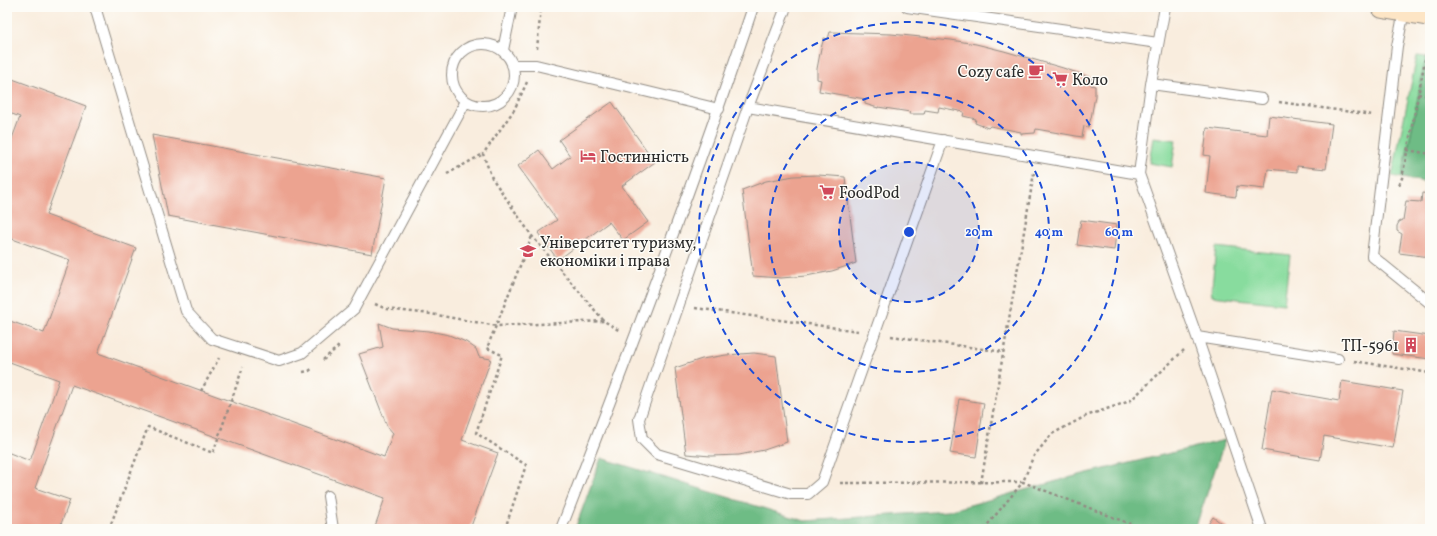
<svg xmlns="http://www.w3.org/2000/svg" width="1437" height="536" font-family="Vollkorn,serif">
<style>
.green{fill:#88dc9e;stroke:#5a8464}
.forest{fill:#6ebc85;stroke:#4c7458}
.building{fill:#eca390}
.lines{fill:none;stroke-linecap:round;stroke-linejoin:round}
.lane-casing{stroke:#928c84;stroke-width:12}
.secondary-casing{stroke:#928c84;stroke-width:24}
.path{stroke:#928c84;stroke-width:2.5;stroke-dasharray:3 3;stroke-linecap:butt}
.lane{stroke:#fff;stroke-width:10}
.secondary{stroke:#fde5c5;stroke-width:22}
.ring{fill:none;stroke:#1d4ed8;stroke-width:2;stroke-dasharray:7 5}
.labels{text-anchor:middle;stroke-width:3;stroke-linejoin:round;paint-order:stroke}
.poi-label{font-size:16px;fill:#2b2b2b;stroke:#fdfcf7;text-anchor:start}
.centre{fill:#1d4ed8;stroke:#fdfcf7;stroke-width:2}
.ring-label{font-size:12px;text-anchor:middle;font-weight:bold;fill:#1d4ed8;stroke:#fdfcf7;stroke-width:3;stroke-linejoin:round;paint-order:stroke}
</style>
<rect width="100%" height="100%" fill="#fdfcf7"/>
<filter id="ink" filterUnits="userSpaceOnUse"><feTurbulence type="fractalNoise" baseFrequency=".025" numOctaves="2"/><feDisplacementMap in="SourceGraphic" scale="8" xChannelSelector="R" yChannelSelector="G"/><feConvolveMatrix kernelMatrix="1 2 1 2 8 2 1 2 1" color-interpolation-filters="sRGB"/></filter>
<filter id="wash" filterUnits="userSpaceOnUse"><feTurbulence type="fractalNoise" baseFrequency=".012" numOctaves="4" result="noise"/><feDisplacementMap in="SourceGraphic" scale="16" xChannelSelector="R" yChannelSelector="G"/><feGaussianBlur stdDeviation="0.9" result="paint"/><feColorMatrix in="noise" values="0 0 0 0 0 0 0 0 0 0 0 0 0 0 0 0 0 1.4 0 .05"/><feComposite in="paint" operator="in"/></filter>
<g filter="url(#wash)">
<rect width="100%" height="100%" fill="#f9edde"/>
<!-- green -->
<path class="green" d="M1417,56L1426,57L1402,178L1392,176Z
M1153,137L1176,140L1172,167L1149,163Z
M1216,247L1290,255L1284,304L1211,296Z"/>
<!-- forest -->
<path class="forest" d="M1426,57L1430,58V183L1402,178Z
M1225,440L1195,529H575L601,458L805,521L948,511L1079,475Z"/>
<g id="blocks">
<!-- building -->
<path class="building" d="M830,32L891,34L951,40L976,44L1004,51L1063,68L1092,78L1091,85L1095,86V96L1091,118L1088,127L1084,126L1082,137L1036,129L1035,133L1021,134V132L990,126L988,128L975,123L976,119L963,116L964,112L939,107L938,112L925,110L924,114H909L910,112L878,107V108L865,104V99L819,91L821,80L817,79V69L821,48L824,38L828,39Z
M7,77L86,106L46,215L136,248L98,353L384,457L393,433L387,426L359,354L383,347L379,323L392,328L429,331L449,335L466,342L476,349L479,357L491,359L462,440L498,453L470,529H374L385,498L72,385L35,488L70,500L59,529H7V452L30,461L59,380L7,361V320L44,333L70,260L7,237V152L20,117L7,112Z
M612,102L655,162L622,186L648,222L623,240L609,222L558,260L538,233L557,220L518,166L539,150L553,169L570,156L559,140Z
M1269,116L1332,124L1326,169L1297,166V172L1268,169L1265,189L1237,186L1236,197L1206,193L1210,156L1204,155L1207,128L1267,135Z
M152,135L386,178L372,254L168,216Z
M818,175L845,177L856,263L832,271L806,276L781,278L753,276L742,190L766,181L794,176Z
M1422,193L1430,194V257L1399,253L1402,234L1397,231V226L1399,222L1403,220L1406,201L1421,202Z
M1081,220L1117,225L1114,250L1077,245Z
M1394,331L1430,336V359L1392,354Z
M754,353L776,356L787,442L764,450L739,455L711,456L686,454L675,368L702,359L726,355Z
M1342,381L1403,391L1393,448L1324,436L1320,460L1262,450L1272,389L1339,401Z
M959,399L984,403L976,457L950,453Z
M1213,517L1228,528V529H1205Z"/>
</g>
</g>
<g filter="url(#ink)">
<use href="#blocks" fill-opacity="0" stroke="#928c84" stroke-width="1"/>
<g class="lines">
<defs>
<path id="lane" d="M95,7L186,311L212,339L279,361L302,353L354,309L466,101
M786,7L748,107L639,419L642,439L657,454L791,494H808L822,482L943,140
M907,7L1158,43
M1165,7L1151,84L1139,174L1197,337L1262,529
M1404,11L1397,46L1372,256L1430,303
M452 75a31 31 0 1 1 62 0a31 31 0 1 1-62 0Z
M503,50L512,7
M512,65H536L719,109
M1151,84L1262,99
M748,107L1139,174
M1197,337L1338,359
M328,496L333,529
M561,529C628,356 694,183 753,7"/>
<path id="secondary" d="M1383,7L1430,15"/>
</defs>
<!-- lane casing -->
<use href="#lane" class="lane-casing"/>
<!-- secondary casing -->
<use href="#secondary" class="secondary-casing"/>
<!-- path -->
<path class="path" d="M537,49L541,7
M527,82L514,110L483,154L492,178L532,236L604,321L620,331
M1418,94L1430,96
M1279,102L1373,115
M1407,150L1430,154
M447,174L483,154
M1399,185L1402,178L1427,50
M375,304L386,309L431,314L497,326L604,321
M695,308L858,331
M891,336L1004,352
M323,360L340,345
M1354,361L1430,373
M303,372L309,371L313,368
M201,391L219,358
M840,483L1023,482L1033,457L1052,434L1086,416L1130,401L1184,350
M981,483L1034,173
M109,529L148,427L213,453L243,367
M505,529L526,465L476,433L502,355L487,348L532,236
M984,529L1023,482L1143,529"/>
<!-- lane -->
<use href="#lane" class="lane"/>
<!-- secondary -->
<use href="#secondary" class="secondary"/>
</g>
</g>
<!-- distance rings -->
<circle cx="909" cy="232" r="70" fill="#1d4ed8" fill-opacity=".12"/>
<g class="ring">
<circle cx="909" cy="232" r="70"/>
<circle cx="909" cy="232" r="140"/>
<circle cx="909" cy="232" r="210"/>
</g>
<!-- icons -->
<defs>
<symbol id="cafe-bare" viewBox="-9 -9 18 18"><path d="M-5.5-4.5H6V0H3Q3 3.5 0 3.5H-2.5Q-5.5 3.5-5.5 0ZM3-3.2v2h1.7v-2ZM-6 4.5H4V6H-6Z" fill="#d1495b" stroke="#fdfcf7" stroke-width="2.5" paint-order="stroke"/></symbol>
<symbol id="supermarket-bare" viewBox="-9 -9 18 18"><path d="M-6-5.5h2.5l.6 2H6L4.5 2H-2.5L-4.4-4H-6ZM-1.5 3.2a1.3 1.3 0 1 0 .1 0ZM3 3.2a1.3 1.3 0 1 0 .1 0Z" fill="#d1495b" stroke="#fdfcf7" stroke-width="2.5" paint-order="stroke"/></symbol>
<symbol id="hotel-bare" viewBox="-9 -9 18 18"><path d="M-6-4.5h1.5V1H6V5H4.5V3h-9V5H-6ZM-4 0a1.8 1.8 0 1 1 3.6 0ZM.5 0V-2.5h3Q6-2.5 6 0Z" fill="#d1495b" stroke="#fdfcf7" stroke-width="2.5" paint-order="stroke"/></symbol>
<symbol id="university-bare" viewBox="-9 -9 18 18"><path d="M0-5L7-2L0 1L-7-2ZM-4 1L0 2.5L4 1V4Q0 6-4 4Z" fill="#d1495b" stroke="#fdfcf7" stroke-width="2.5" paint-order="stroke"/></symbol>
<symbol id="building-bare" viewBox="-9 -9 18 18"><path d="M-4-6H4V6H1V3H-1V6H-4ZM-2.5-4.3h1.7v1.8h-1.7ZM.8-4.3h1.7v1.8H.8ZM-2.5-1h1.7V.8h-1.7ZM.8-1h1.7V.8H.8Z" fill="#d1495b" stroke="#fdfcf7" stroke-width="2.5" paint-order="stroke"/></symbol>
</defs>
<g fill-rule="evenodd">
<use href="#cafe-bare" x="1025" y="60" width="22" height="22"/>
<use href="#supermarket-bare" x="1049" y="68" width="22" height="22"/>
<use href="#hotel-bare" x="577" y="145" width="22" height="22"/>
<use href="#supermarket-bare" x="816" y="181" width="22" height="22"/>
<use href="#university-bare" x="517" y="240" width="22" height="22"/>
<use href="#building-bare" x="1400" y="334" width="22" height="22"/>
</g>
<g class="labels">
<!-- poi labels -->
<g class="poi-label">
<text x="1024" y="77" text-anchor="end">Cozy cafe</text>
<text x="1072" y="85">Коло</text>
<text x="600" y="162">Гостинність</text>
<text x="839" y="198">FoodPod</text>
<text x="540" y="248">Університет туризму,<tspan x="540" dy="18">економіки і права</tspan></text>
<text x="1399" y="351" text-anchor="end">ТП-5961</text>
</g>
</g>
<circle cx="909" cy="232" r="6" class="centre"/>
<g class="ring-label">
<text x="979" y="236">20 m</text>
<text x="1049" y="236">40 m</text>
<text x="1119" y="236">60 m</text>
</g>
<!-- margin -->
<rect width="1437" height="536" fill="none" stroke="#fdfcf7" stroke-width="24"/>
</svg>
